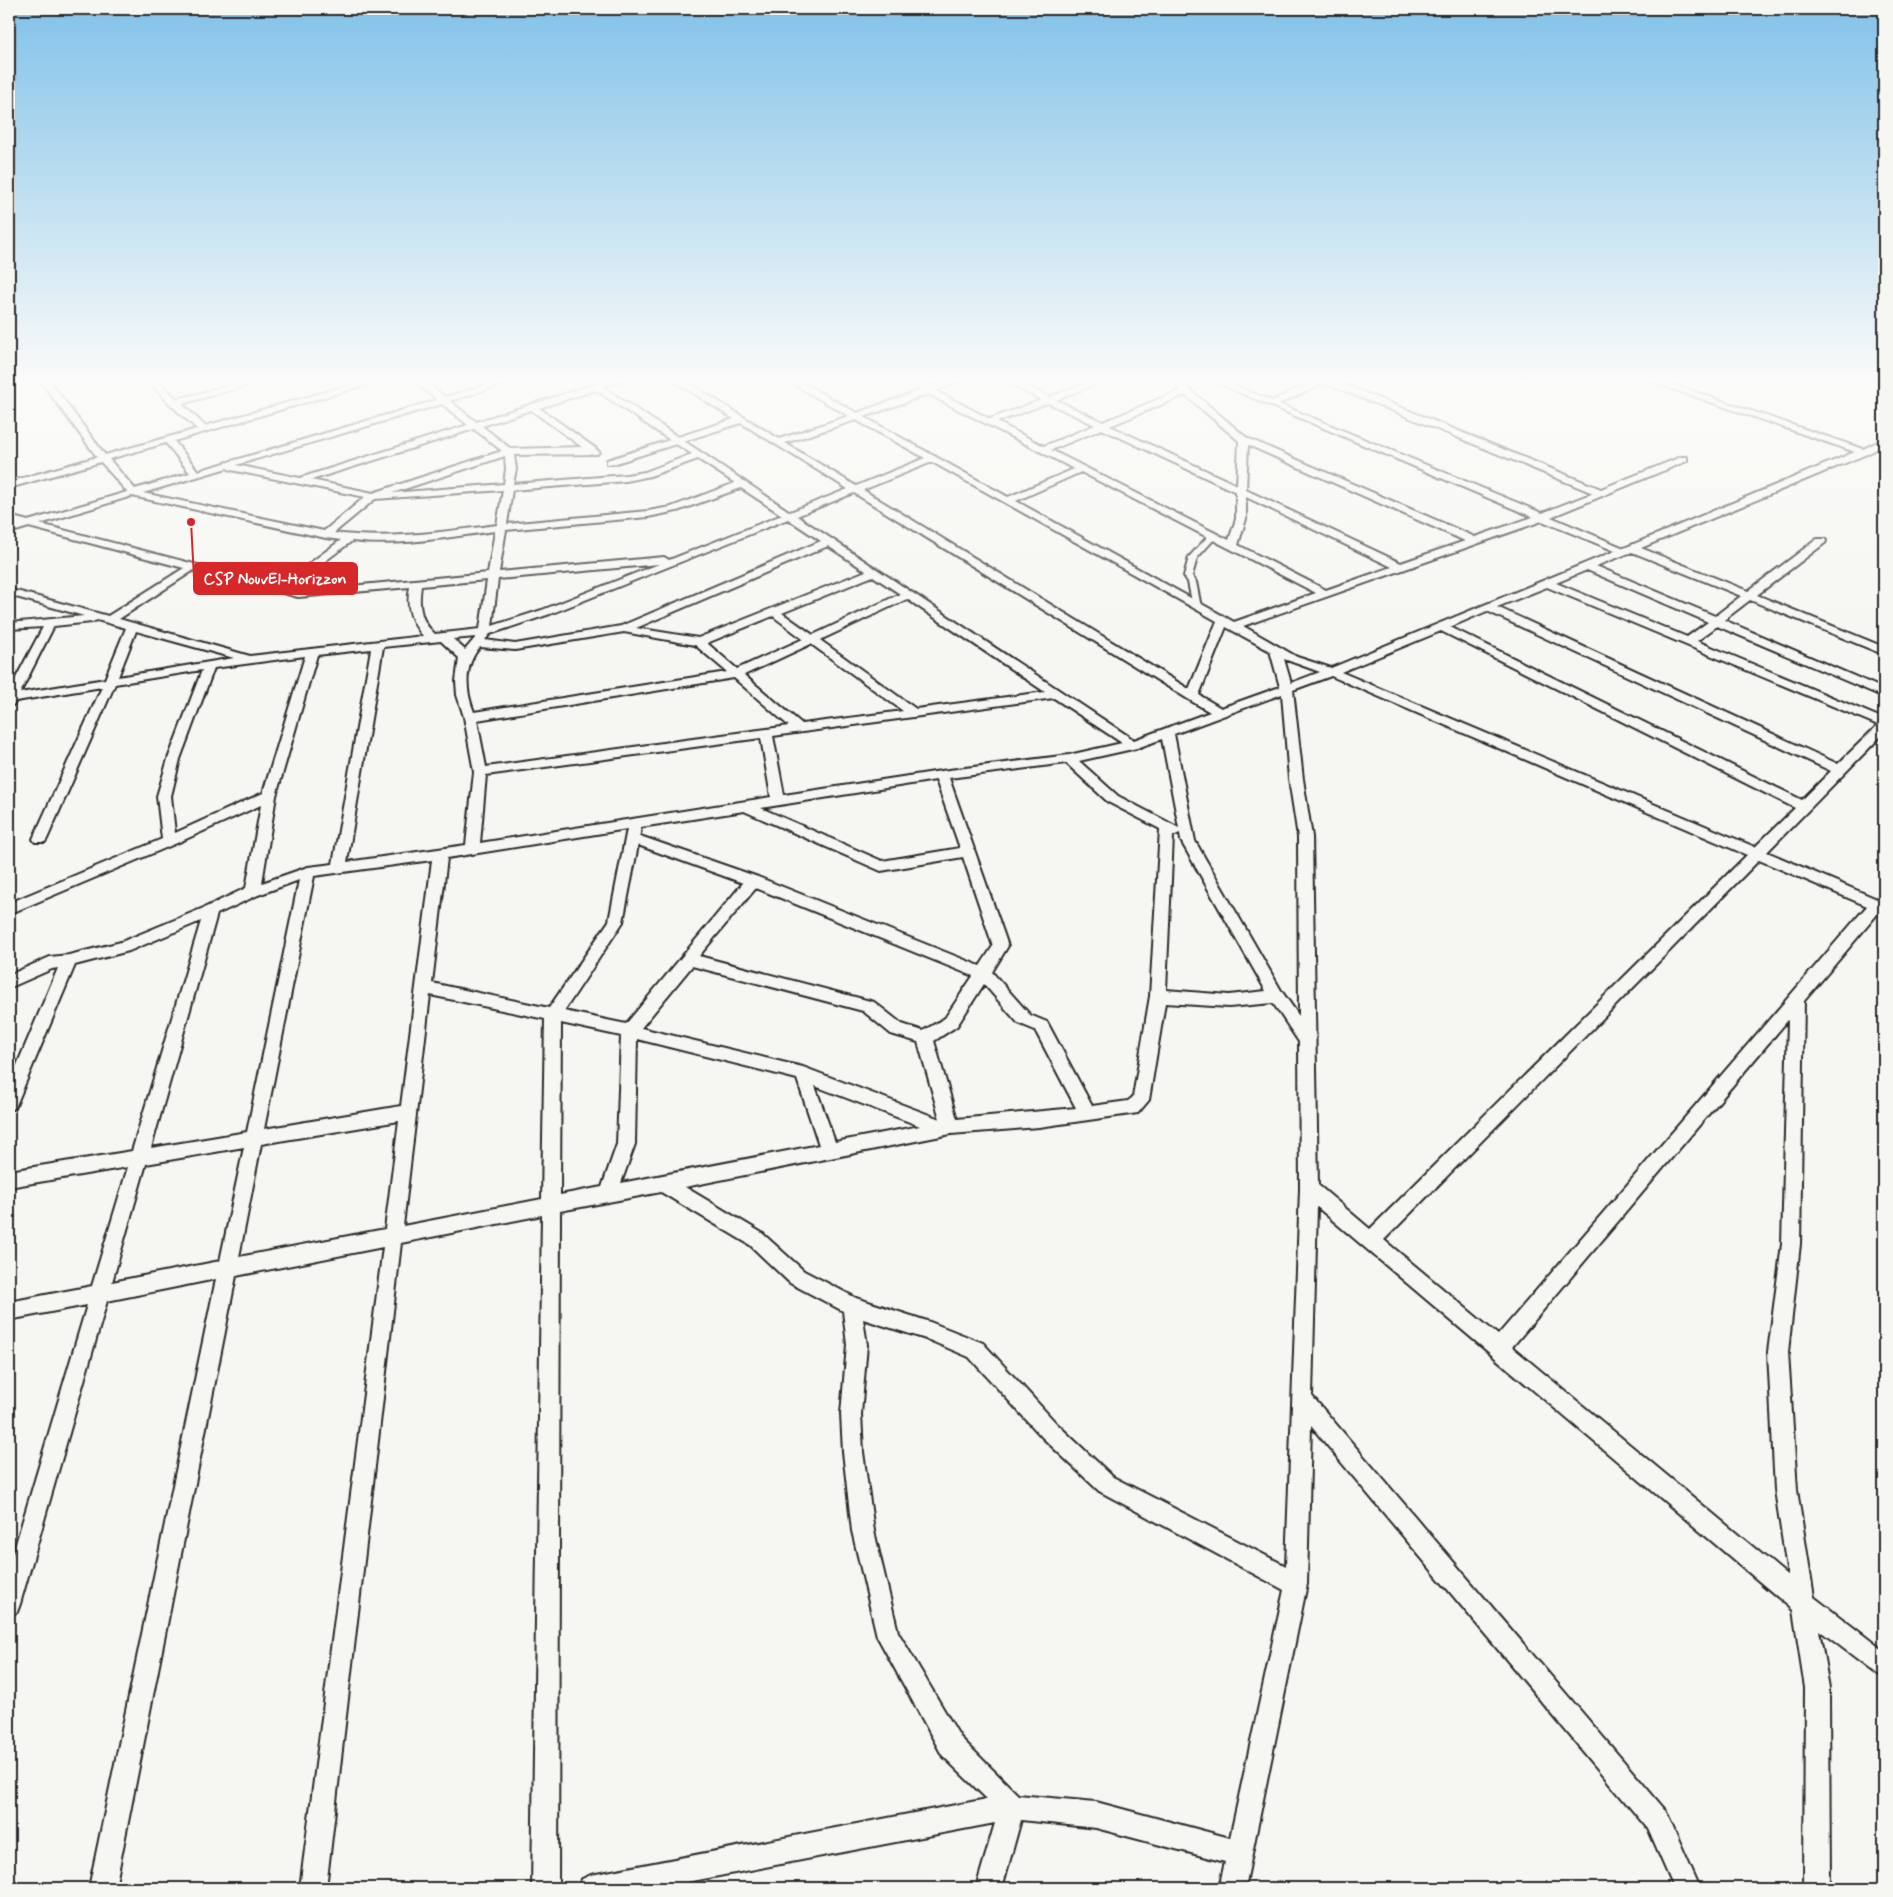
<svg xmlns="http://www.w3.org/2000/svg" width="1893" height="1897" font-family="Mynerve,sans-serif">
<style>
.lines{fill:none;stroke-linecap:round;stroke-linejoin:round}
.pedestrian-casing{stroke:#2b2b2b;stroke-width:4}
.minor-casing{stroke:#2b2b2b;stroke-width:4}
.pedestrian{fill:#f6f6f2;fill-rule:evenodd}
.minor{fill:#f6f6f2;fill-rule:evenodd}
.leader{fill:none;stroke:#d62828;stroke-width:2}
.callout-dot{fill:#d62828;stroke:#f6f6f2;stroke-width:2}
.callout{fill:#d62828;stroke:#d62828;stroke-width:2}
.callout-label{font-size:16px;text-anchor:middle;font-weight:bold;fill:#fff}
</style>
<rect width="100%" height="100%" fill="#f6f6f2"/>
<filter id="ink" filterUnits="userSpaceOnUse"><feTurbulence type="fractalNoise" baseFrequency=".02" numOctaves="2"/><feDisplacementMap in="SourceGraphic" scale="10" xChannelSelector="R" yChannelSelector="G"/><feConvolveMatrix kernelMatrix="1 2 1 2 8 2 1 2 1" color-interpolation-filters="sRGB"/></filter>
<g filter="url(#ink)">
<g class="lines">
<defs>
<path id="pedestrian" d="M1210,534L1217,536L1197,558L1192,576L1196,582L1201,607L1197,609L1193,607L1188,582L1184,576L1189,557Z"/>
<path id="minor" d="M39,379H48L105,455L197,429L171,405L147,379H156L177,399L253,379H268L182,404L205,426L371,379H386L174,441L198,471L437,400L412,379H422L445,397L506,379H520L450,401L476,422L611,379H625L603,387L678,437L734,419L671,379H682L779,439L849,416L785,379H796L857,413L921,390L902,379H913L929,387L951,379H964L936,391L990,419L1041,400L1001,379H1013L1049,397L1095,379H1108L1056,400L1103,422L1181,390L1173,379H1182L1189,389L1247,438L1475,537L1533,517L1208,379H1220L1272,401L1318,379H1331L1601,489L1681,457H1687V461L1551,517L1624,548L1855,452L1644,379H1657L1863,449L1884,439V445L1867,454L1641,548L1748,591L1817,539H1825L1826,541L1825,543L1757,595L1884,647V654L1880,653L1750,600L1724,620L1884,689V697L1717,626L1697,641L1884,719V733L1767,852L1884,902V913L1879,912L1804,1001L1800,1244L1788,1352L1797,1490L1814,1597L1884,1651V1677L1876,1673L1819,1630L1829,1688L1830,1888H1804L1805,1688L1793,1610L1317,1207L1312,1396L1666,1811L1700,1888H1674L1648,1829L1311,1426L1307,1584L1245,1888H1219L1225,1862L1096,1828L1021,1820L1002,1888H976L995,1823L656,1888H578L582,1879L591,1875L987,1799L942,1755L877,1636L852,1531L843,1452L841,1414L847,1345L843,1311L790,1283L750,1245L661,1192L560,1211L558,1888H532L542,1215L401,1243L326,1888H300L383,1247L236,1276L115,1888H89L216,1279L107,1301L20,1604L17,1612L9,1615V1567L87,1305L9,1320V1302L92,1286L128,1167L9,1187V1171L132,1151L201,921L129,951L75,965L17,1103L15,1108L9,1110V1084L58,968L52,969L9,988V975L50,957L69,955L121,942L206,907L246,888L261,805L177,843L9,914V903L162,839L157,796L168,759L202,670L115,684L47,839L45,842H35L33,839L102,687L16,701L13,705L9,706V691L43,627L9,629V623L84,616L9,595V589L108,616L184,568L29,527L9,533V527L17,524L9,522V516L28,521L127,492L101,462L9,488V482L97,457ZM1325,383L1593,493L1542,513L1279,404ZM596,390L670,440L607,460V464H613L676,444L692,454L645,472L626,475L513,484L516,469L514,455L597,454L599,452L595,448L539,408ZM928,394L1074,469L1008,497L864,417ZM1185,395L1239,441L1237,485L1110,426ZM1048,403L1095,425L1044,446L997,422ZM442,404L468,425L300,478L236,465ZM531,410L582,447L511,449L482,426ZM856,420L925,458L856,486L785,443ZM741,423L848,489L790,512L684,441ZM474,429L502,451L373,493L311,480ZM1102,429L1236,492V519L1229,540L1051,450ZM166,443L190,473L135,489L109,459ZM1248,445L1465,541L1401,563L1246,490ZM505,456L506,469L504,484L392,493ZM698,459L735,483L671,507L648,511L507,524L512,490L626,481L650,476ZM932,462L1217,621L1189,689L863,490ZM227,468L231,470L365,497L324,531L143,493ZM1081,472L1316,593L1234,622L1016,501ZM741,488L782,515L669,560L664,557L499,572L506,530L648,517L677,511ZM503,490L497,525C442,532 389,540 334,533L375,499ZM854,493L1188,699L1210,712L1134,740L797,516ZM132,496L326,538L341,540L279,586L40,524ZM1246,497L1392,567L1326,590L1238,545L1246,519ZM788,519L821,541L621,626L515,644L485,640L490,634L550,614ZM1542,521L1615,551L1331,668L1297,657L1243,626ZM495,531L488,573L298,591L289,588L352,541C399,547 449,537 495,531ZM828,546L866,571L698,638L636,628ZM1632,552L1741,596L1715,616L1596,566ZM659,564L542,610L492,626L498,579ZM194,570L298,597L410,587C406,606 410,621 423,636L250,656L119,619ZM1587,570L1708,622L1687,637L1556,583ZM873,576L900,594L813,635L782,613ZM487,580L480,629L435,634C420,621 418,605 421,586ZM1547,587L1878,725L1838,764L1497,607ZM907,599L1045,692L916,709L820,640ZM1487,611L1831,771L1802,800L1450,627ZM773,616L803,639L737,669L707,643ZM97,620L126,628L105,679L20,693L54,626L92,622ZM1226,627L1270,651L1280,687L1221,708L1199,695ZM136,631L234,658L118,677ZM1441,631L1795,808L1755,847L1341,672ZM624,632L695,645L727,672L474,712C465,690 464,665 480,647L515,650ZM476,637L465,650L453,639ZM441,641L459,658L456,681L457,695L464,717L474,772L466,845L347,862L383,647ZM811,644L903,711L802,724L744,675ZM371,649L333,864L308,867L262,883L276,796L317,655ZM305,656L263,793L175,833L171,796L180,759L214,668ZM1284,659L1320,672L1291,683ZM1331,676L1747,855L1370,1229L1318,1185L1312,837L1303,779L1293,690ZM734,678L789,726L486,767L477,720ZM1282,694L1289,779L1298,837L1299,1016L1282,992L1195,841L1174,734ZM1054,698L1122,743L1069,755L941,771L784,795L773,736ZM761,738L771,797L480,843L486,775ZM1162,739L1179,828L1118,796L1079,761L1137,748ZM1066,763L1108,802L1160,829L1150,996L1133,1097L1128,1101L1092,1106L1047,1022L1030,1015L992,972L1008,946L949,778ZM936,780L960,848L882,861L761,808ZM744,811L881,871L963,857L993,946L980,966L758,877L640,836L641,827ZM627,829L609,921L549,1008L432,983L447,858ZM1180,833L1181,841L1266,991L1229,995L1166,990L1173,836ZM638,845L743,883L626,1024L564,1011L623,922ZM432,860L401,1106L264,1129L314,876ZM1759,860L1867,906L1498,1335L1384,1240ZM299,880L247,1132L151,1148L217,914L258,895ZM756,888L973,976L945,1018L923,1031L902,1024L874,1002L699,956ZM692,966L863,1011L891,1034L918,1042L940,1119L803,1067L641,1028ZM984,984L1018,1023L1035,1030L1076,1108L957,1119L934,1041L957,1026ZM430,995L545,1019L542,1199L403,1226ZM1165,1003L1229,1007L1273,1003L1299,1042L1300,1189L1286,1566L1113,1477L1056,1423L983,1343L930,1322L856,1298L804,1271L762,1233L685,1187L951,1134L1039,1127L1138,1113L1149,1100ZM1788,1020L1782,1244L1768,1352L1775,1490L1788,1576L1512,1347ZM561,1023L621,1036L617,1144L602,1187L560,1195ZM637,1039L797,1079L819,1145L621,1183L635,1144ZM815,1086L920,1126L835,1142ZM399,1121L385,1229L239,1257L261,1144ZM244,1147L220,1261L112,1282L146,1164ZM863,1319L929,1340L969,1357L1042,1437L1099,1491L1284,1590L1230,1838L1096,1802L1018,1795L960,1737L898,1632L874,1531L863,1452L861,1414L867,1345Z"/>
</defs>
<!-- pedestrian casing -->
<use href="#pedestrian" class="pedestrian-casing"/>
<!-- minor casing -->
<use href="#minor" class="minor-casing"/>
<!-- pedestrian -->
<use href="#pedestrian" class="pedestrian"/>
<!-- minor -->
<use href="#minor" class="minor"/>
</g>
</g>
<!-- sky -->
<linearGradient id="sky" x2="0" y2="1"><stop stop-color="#82c2e9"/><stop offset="0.59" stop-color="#fbfbf9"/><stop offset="1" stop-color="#fbfbf9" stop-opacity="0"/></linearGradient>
<rect width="1893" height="645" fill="url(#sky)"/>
<!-- callouts -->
<path class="leader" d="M191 522L194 578"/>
<circle class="callout-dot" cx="191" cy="522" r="5"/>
<rect class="callout" x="194" y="563" width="163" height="31" rx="5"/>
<g class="callout-label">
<text x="275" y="584">CSP NouvEl-Horizzon</text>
</g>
<!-- margin -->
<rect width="1893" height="1897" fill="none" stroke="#f6f6f2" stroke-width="30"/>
<rect x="15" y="15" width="1863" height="1867" fill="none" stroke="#2b2b2b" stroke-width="2" filter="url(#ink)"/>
</svg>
